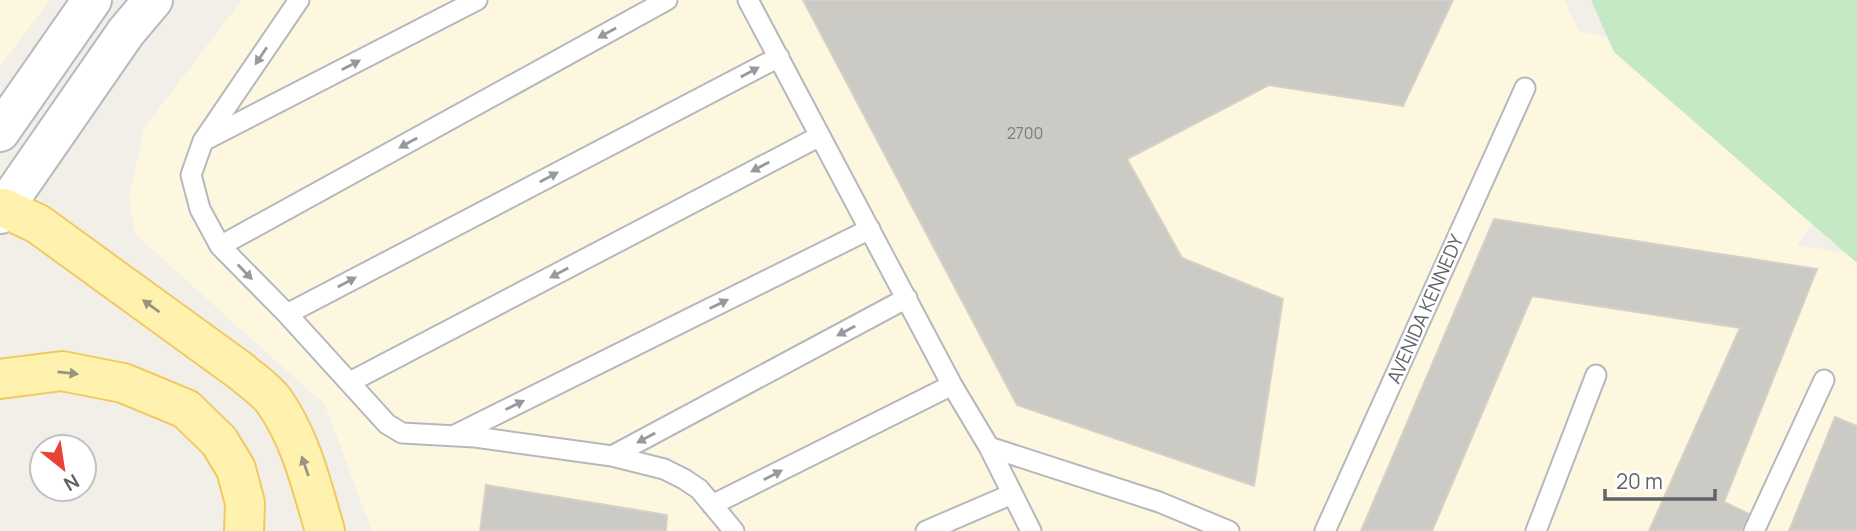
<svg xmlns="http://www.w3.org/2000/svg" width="1857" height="531" font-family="Manrope,sans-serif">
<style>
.commercial{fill:#fef7e0}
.green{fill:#c5e8c5}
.building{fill:#cccac5;stroke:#d6d1c6;stroke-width:2}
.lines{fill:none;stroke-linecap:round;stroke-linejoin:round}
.service-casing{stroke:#b5b8bc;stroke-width:23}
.secondary-casing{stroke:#b6babf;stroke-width:42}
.primary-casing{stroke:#f2c960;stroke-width:42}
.service{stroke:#fff;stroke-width:19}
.secondary{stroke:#fff;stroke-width:38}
.primary{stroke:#fff2af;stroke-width:38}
.oneway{fill:#979a9d}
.oneway2{fill:#979581}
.labels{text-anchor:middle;stroke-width:5;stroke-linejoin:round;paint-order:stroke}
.number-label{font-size:16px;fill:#7a7d7f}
.street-label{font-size:19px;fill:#5f6368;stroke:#fff}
</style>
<rect width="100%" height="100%" fill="#f1efe8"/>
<!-- commercial -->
<path class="commercial" d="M0,0H50L0,66Z
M242,0H1564L1579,31L1857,98V161L1797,245L1857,255V531H372L325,405L135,234L129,198L144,128Z"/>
<!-- green -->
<path class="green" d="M1591,0H1857V263L1614,52Z"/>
<!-- building -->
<path class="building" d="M803,0H1453L1403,106L1269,85L1127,159L1182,258L1283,299L1254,486L1017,405Z
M1494,219L1817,269L1724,502L1749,514L1742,531H1649L1740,328L1532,296L1432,531H1361Z
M1835,417L1857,426V531H1789Z
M486,485L667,515L666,531H480Z"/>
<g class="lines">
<defs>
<path id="service" d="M299,0L203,141L191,175L200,209L220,246L287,314L387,424L402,433L475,437L612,456L664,469L684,479L699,489L734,531
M748,0L952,385L989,447L1031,531
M207,139L477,0
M220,246L667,0
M287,314L779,57
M350,382L820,136
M455,435L870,229
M989,447L1159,502L1229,531
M612,456L907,298
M712,505L952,385
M926,531L1012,494
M1325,531L1525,88
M1536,531L1596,375
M1754,531L1824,380"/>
<path id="secondary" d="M0,132L92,0
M0,214L126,32L153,0"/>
<path id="primary" d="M0,208H4L38,224L242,372C252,381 266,390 274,401C301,439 312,487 325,531
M0,379L62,371L123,383L186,409L219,441L236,469L245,503L244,531"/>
</defs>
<!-- service casing -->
<use href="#service" class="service-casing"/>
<!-- secondary casing -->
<use href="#secondary" class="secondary-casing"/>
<!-- primary casing -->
<use href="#primary" class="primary-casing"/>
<!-- service -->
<use href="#service" class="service"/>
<!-- secondary -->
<use href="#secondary" class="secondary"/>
<!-- primary -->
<use href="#primary" class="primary"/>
</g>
<!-- one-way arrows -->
<defs><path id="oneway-solid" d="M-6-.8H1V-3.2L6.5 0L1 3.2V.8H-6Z" transform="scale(1.75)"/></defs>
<g class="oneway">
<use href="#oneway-solid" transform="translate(607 33) rotate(151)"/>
<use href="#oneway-solid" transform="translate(261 56) rotate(124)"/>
<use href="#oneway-solid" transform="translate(351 65) rotate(-27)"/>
<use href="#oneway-solid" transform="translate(750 72) rotate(-28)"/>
<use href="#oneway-solid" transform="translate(408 143) rotate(151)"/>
<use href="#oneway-solid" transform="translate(760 167) rotate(152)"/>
<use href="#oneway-solid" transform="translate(549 177) rotate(-28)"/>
<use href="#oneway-solid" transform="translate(245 272) rotate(46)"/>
<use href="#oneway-solid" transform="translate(559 273) rotate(152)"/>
<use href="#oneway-solid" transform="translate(347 282) rotate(-28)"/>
<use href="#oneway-solid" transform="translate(719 304) rotate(-26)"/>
<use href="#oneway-solid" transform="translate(846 331) rotate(152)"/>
<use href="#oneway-solid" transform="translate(515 405) rotate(-26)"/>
<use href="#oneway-solid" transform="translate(646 438) rotate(152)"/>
<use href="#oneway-solid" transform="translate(773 475) rotate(-27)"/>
</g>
<g class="oneway2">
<use href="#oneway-solid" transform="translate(151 306) rotate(-144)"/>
<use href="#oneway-solid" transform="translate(68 373) rotate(6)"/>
<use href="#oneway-solid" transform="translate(305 466) rotate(-109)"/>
</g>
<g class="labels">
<!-- number labels -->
<g class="number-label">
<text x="1025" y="139">2700</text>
</g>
<!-- street labels -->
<g class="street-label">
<text transform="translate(1425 309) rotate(-66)" y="7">AVENIDA KENNEDY</text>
</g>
</g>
<!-- north arrow -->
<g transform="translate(63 468) rotate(150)"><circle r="33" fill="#ffffff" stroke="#bfc1c3" stroke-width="2"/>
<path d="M0-5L12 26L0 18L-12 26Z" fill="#ea4335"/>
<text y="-10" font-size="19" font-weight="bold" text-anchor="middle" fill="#5f6368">N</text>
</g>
<!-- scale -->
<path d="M1605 489v10h110v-10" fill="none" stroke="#5f6368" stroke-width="3.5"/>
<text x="1616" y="489" font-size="21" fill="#5f6368" stroke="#ffffff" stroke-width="5" paint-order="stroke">20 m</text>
</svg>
